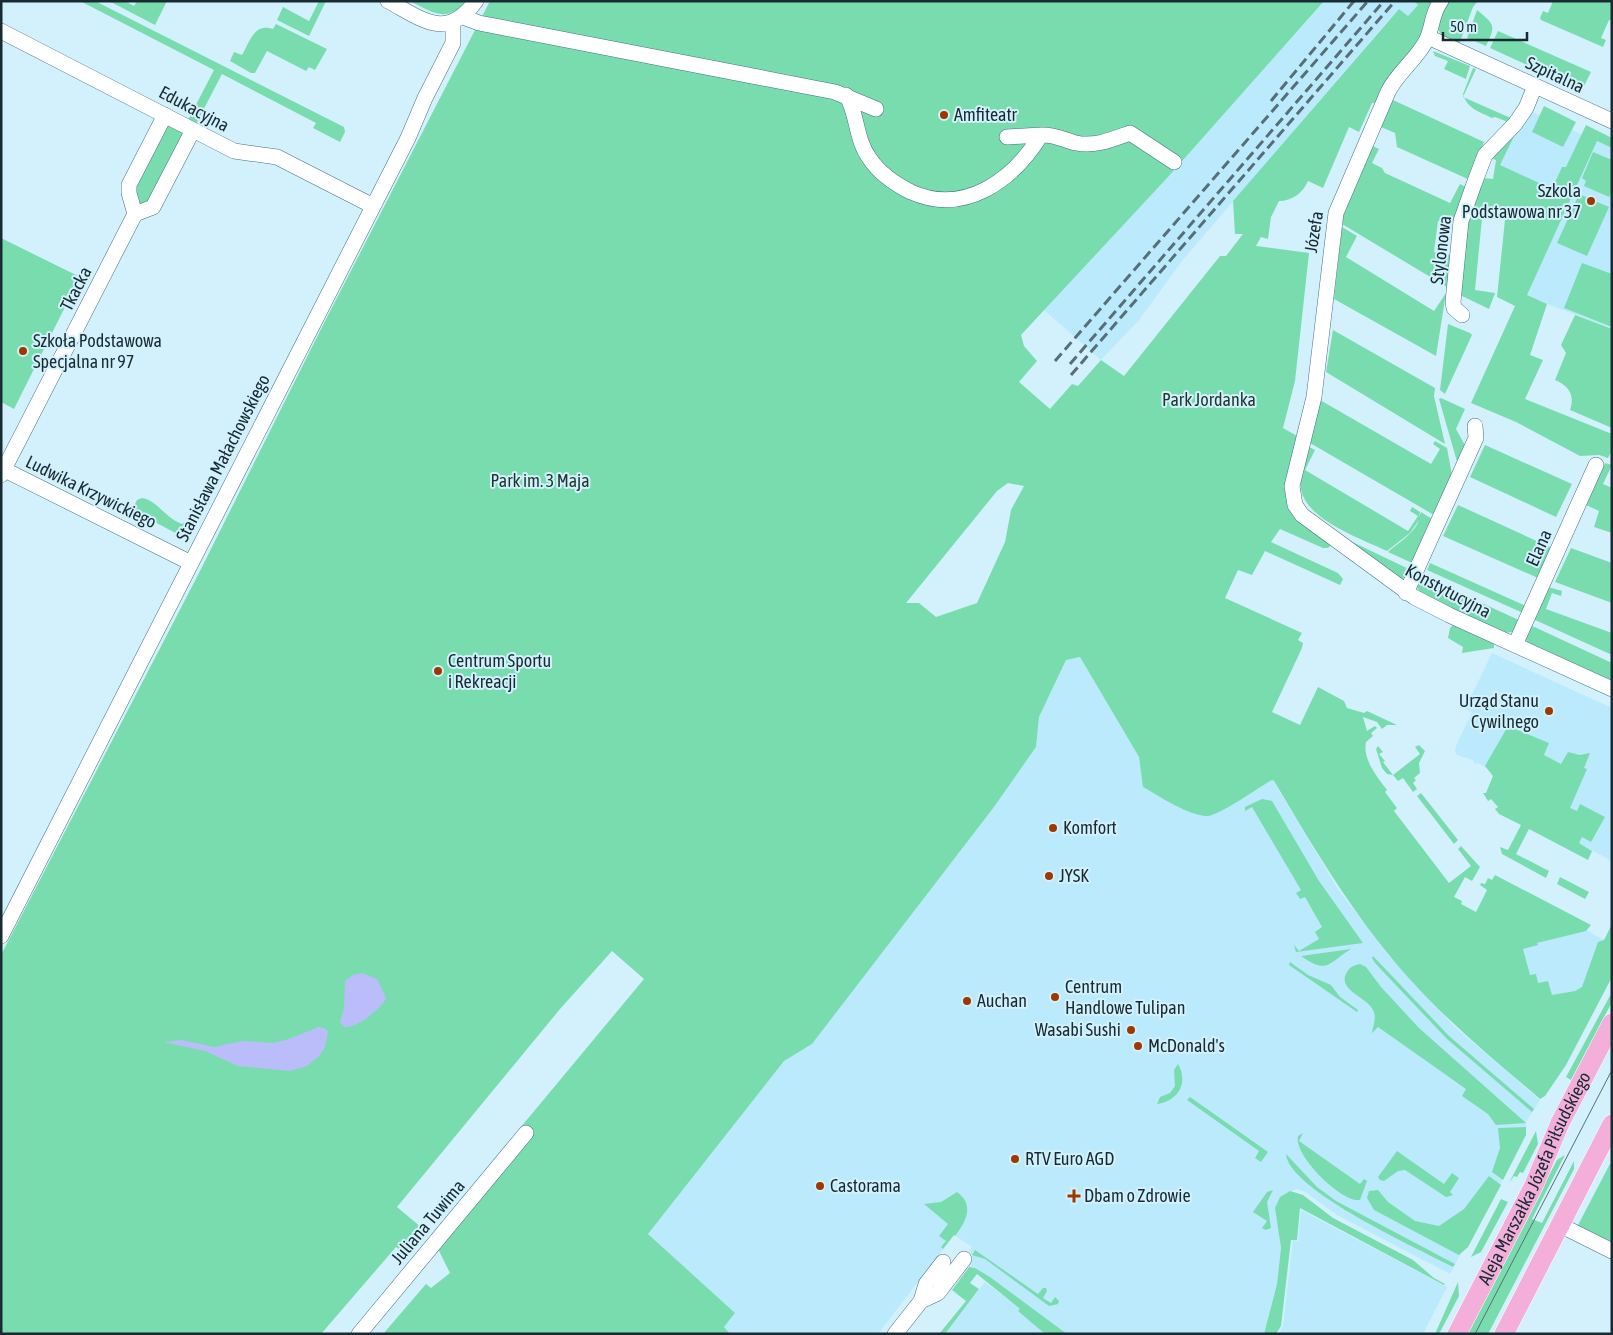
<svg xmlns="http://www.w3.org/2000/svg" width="1613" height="1335" font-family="'Asap Condensed',sans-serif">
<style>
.built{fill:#bbeafc}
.green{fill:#79dcaf;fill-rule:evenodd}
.water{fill:#bbbdfb}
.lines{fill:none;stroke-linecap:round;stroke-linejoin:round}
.minor-casing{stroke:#437283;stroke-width:16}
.major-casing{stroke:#fff;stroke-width:20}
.minor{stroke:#fff;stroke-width:15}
.major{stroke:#f3aeda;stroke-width:19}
.tram{stroke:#576e77;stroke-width:1}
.rail{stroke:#576e77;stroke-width:3;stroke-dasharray:10 5;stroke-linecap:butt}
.poi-dot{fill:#9d3900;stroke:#d3f1fc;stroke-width:2}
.labels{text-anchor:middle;stroke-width:4;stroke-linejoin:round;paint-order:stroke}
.street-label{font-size:18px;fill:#182b33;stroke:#d3f1fc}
.poi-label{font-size:18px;fill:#182b33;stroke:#d3f1fc;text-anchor:start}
.park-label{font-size:18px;fill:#1f362b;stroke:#d3f1fc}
</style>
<rect width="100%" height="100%" fill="#d3f1fc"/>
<!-- built -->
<path class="built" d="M1324,1H1414L1418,5L1408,16L1399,9L1385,24L1182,261L1139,320L1101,360L1044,310L1168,177Z
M1528,110L1612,148V329L1527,296L1529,198L1494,182L1497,157Z
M1492,653L1612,708V861L1486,793L1493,776L1490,770L1479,763L1475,764L1473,760L1457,755L1455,751L1456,746L1472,712L1465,709Z
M1080,657L1139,757L1143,787L1198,814L1220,811L1272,779L1338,889L1389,956L1455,1027L1540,1100L1526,1122V1134L1468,1247L1462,1251L1450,1274L1337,1215L1305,1192L1297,1189L1284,1194L1275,1208L1281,1248L1277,1284L1264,1334H1067L990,1277L975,1268L969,1267L972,1255L969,1251L972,1247L954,1235L878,1334H727L724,1327L735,1314L648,1234L784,1061L812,1044L994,807L1036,747L1039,717L1066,660Z
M1586,930L1604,940L1582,1001L1530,998L1516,938Z
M1301,1210L1447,1287L1423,1334H1279L1283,1325L1293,1240L1298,1241Z
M985,1282L1053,1334H945Z"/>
<!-- green -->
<path class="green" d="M80,1H95L344,127L345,132L340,142L313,128L316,123L222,74L196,124L188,120L214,70Z
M109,1H125L134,6L137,1H167L155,25Z
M319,1H326L309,36L277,20L283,7L309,21Z
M410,1H466C447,24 432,12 410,1Z
M490,1H1324L1168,177L1021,335L1024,346L1037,361L1019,382L1050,409L1072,384L1078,386L1101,360L1124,376L1220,256H1226L1243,234H1235L1233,201L1399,9L1408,16L1418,5L1414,1H1435L1421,38L1375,103H1372L1359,132L1349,127L1323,188L1308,181C1303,193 1292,201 1279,201L1271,217L1268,239L1261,237L1256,246L1309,253L1295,381L1283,428L1297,436L1287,483L1331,545L1328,548H1323L1280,529L1271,542L1338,573L1343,579L1340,585L1265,551L1252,575L1238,570L1225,598L1302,633L1298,640L1303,643L1302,648L1272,712L1300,725L1318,687L1344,701L1347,708L1364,713L1367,711L1397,725H1387L1382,729L1377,722L1363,717L1367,731L1375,726L1377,728L1371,733L1373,736L1366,742C1362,759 1378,778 1387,790L1385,792L1397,808L1394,811L1449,883L1471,866L1458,849L1461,846L1480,867L1472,881L1465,877L1454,897L1462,901L1461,904L1476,912L1487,890L1480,885L1481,883L1485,884L1488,878L1492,880L1495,875L1591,925L1586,931L1537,943L1538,945L1523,949L1530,975L1536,974L1538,983L1548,981L1552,995L1575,991L1582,987L1598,942L1604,940L1612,924V977L1566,1065L1545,1096L1540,1099C1498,1063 1455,1028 1417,987C1359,925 1318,855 1274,781L1272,780C1259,787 1219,816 1207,816C1189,816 1159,796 1143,787L1139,757L1080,657L1066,660L1039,717L1036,747L994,807L812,1044L784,1061L648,1234L735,1313L724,1327L730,1334H383L426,1284L431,1288L450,1273L431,1235L644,979L612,951L560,1009L397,1207L428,1233L408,1256L396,1247L321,1334H1V955L200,571L323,325ZM1008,483L1024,486L1011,510L1005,542L977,603L936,617L919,603H906L997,491Z
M1449,1H1478L1473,7L1458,47C1434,34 1431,23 1449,1Z
M1553,1H1612V20H1609L1601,38L1606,40L1603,47L1541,20L1540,18L1543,11L1548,13Z
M1477,10C1495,25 1496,25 1486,46L1467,38Z
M276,24L327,49L315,70L309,67L306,71L267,51L255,73H251L230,61L234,52L242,55C250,41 254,23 273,29Z
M1498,31L1591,72L1582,90L1490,48Z
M1433,51L1470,66L1466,79L1444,69L1448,61L1435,56Z
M1473,68L1476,69L1463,97L1513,119L1508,122L1495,117L1492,118C1480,112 1467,109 1463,94Z
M1393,100L1484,142L1470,180L1397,147L1395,133L1381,127Z
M1544,106L1576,122L1563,147L1532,132Z
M1528,108L1500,165L1552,189L1562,167H1566L1586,125L1612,138V148L1597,141L1527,295L1547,304L1530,355L1543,360L1525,399L1612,434V450L1608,458L1599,455L1580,456L1516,422L1471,403L1515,306L1497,297L1506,210L1483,208L1475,290L1495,293L1489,309L1458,294L1468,214L1483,178L1493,179L1496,160L1489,157Z
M167,124L186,134L150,202L140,204L133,187Z
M1373,146L1379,149L1372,163L1382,168L1385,173L1450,203L1460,184L1466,187L1455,222L1438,221L1434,252L1451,255L1447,287L1342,224L1343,216Z
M1593,152L1612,160V190L1609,197L1584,186L1586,181L1582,178Z
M1579,194L1609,207L1587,256L1557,243Z
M1342,227L1357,236L1346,257L1434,311L1446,293L1436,356L1334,299Z
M1,238L80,277L14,409L1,402Z
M1582,263L1612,274V327L1564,308Z
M1575,315L1612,329V428L1570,410C1575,395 1569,386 1555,380L1566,353L1561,345Z
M1448,324L1470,333L1472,335L1445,394L1440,390Z
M1333,330L1435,388L1434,396L1445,444L1326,372Z
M1441,398L1465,409L1456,429L1466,447L1458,465L1439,399Z
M1320,400L1431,464L1440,449L1433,444L1435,441L1447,448L1452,475L1434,515L1310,443Z
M1485,445L1572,484L1556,517L1470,477Z
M1309,447L1315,450L1305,470L1408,531L1418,516L1410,511L1412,507L1420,512L1419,517L1421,512L1432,519L1412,563L1388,552C1399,542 1414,534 1419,520L1410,533L1387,551C1362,539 1306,520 1301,489C1299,475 1306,460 1309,447Z
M1605,463L1612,465L1603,484L1612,488V533L1594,527L1599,511L1586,505Z
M142,498C157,500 165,518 182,524L198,512L185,538L132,510L137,500Z
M1458,505L1552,548L1538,578L1443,536Z
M1342,537L1413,571L1406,578L1400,579Z
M1571,548L1612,563V603L1555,582Z
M1430,563L1526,606L1523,613L1427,570Z
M1419,574L1523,622L1513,632L1503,633L1421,594L1416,585Z
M1548,587L1562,591L1561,596L1552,593L1546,609L1612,633V655L1533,619Z
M1528,624L1612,663V682L1527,642L1524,635Z
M1453,625L1494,640V648L1462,653L1463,647L1448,638L1450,628Z
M1508,726L1549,743L1544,755L1561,764L1568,752L1580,755L1590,753L1584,768L1587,769L1570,808L1577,811L1580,804L1605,817L1591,842L1582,837L1579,843L1592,851L1588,860L1529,829L1516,854L1549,871L1546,878L1502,854L1500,847L1508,850L1521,825L1499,814L1495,809L1498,807L1491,799L1488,801L1483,793H1486L1493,776L1485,766Z
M1419,745L1425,751L1419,763L1420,773L1414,778L1416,780L1413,783L1417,789L1413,792L1403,778L1398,781L1393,775L1387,774L1382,768L1376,749L1378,746L1383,752L1379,754L1385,761L1383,762L1393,775L1420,754L1415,747Z
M1421,793L1458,840L1454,844L1417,796Z
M1262,799L1272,801L1319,881L1363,943L1296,952L1294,945L1299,951L1319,939L1315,932L1322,927L1305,897L1300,899L1296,893L1301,890L1252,807L1245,811V807Z
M1560,877L1589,892L1585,899L1557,884Z
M1351,949C1328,963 1328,975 1301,956Z
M1373,956L1449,1036L1534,1109L1532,1112L1447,1039L1375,963L1372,958Z
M1290,962L1308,975L1331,985L1340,997L1358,1010L1357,1012L1289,965Z
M1360,964L1366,967L1381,987L1419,1028L1526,1123L1496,1125L1488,1114L1462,1096L1466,1089L1378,1027L1372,1033C1373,1025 1377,1018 1373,1010C1367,997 1336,990 1347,972C1350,967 1354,965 1360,964Z
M1612,992V1002L1571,1080L1566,1077Z
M1178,1064C1189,1083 1178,1101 1157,1104L1160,1097L1170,1093L1175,1086L1174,1070Z
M1190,1097L1268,1152L1261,1162L1255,1158L1259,1151L1187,1100Z
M1526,1127V1135L1503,1180L1492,1172L1500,1148L1498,1128Z
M1536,1131L1538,1144L1523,1173L1520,1172L1517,1177L1514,1176L1509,1183Z
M1303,1133L1299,1141L1360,1184L1364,1179L1367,1181L1360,1200C1342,1203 1293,1155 1298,1136Z
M1397,1151L1444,1184L1452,1173L1459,1178L1450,1192L1453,1195L1446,1197L1405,1170L1398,1171L1384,1181L1380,1180L1378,1177Z
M1286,1154L1317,1187L1336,1201L1455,1264L1453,1267C1421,1250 1288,1190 1286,1154Z
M1565,1155L1532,1219L1542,1223L1574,1161V1169L1488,1334H1466L1557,1160Z
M1612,1160V1245L1577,1227Z
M1489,1176L1501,1185L1468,1247L1459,1255L1374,1210L1367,1198L1369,1191L1378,1190L1388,1202L1415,1221L1439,1226L1464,1209Z
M1273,1190L1267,1202L1271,1228L1266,1230L1262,1228L1267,1221L1253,1212L1267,1192Z
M1290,1191L1303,1195L1333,1218L1413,1260L1434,1278L1445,1284L1444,1285L1300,1208L1297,1240H1291L1281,1326L1276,1334H1264L1277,1284L1281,1248L1275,1208L1280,1197Z
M957,1192C975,1205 966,1222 955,1236L954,1235L943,1249L941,1247L946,1241L939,1236L948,1224L924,1204L941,1202Z
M1501,1199L1508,1202L1481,1252L1471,1257Z
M975,1250L1038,1294L1043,1288H1046L1047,1291L1043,1298L1051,1303L1055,1297L1059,1301L1058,1304L1049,1306L985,1259L972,1255Z
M969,1267L975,1268L990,1277L1067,1334H1045L1018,1311L1020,1309L977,1274L970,1283L979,1289L945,1334H939L966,1301L952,1290Z
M1458,1282L1459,1296L1439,1334H1435Z"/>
<!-- water -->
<path class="water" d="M362,973L377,979L386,998C381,1009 356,1029 344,1027L340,1022L344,1009L345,981L353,975Z
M319,1027L324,1028L328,1031L325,1047L319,1056L307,1066L290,1071L238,1066L205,1051L164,1042L181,1040L214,1047L243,1041L273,1043L286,1040Z"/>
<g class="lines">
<defs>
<path id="minor" d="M388,1C424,20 446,41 476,1
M1441,1C1431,14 1433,28 1426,41C1416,60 1397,73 1388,92L1336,213L1314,397L1292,486L1295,505L1302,515L1414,597L1449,615L1612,689
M463,17L479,23L835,92L876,109
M1,31L234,151L277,157L373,206
M1428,37L1612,121
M846,95C858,114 855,139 870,159C880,174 895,184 911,192C965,216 1013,180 1041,135L1007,137
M1041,135C1054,134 1064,140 1076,143C1095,147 1113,139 1130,133L1174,162
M135,214L129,193V185L165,115
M1462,315L1454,308L1453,302L1461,221L1474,184L1485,155L1515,124L1526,108L1535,86
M1,468L191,563
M1,475L135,214L153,207L193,130
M1406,593L1471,449L1476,438L1475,426
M1515,645L1596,465
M1,936L408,138L425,98L453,43V23
M1560,1225L1612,1251
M921,1301L926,1284L943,1262
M359,1334L526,1133
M895,1334L921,1301L938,1293L964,1259"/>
<g id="major">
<path id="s1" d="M1457,1334L1534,1185L1560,1123L1612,1023"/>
<path d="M1504,1334L1612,1124"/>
</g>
</defs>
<!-- minor casing -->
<use href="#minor" class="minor-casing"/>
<!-- major casing -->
<use href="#major" class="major-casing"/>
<!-- minor -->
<use href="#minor" class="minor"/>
<!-- major -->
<use href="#major" class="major"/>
<!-- tram -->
<path class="tram" d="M1475,1334L1612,1070"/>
<!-- rail -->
<path class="rail" d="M1271,101L1354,1
M1055,361L1368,1
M1070,364L1384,1
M1071,375L1395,1"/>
</g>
<!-- markers -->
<g class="poi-dot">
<circle cx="944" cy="115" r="5"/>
<circle cx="1591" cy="201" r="5"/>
<circle cx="23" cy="351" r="5"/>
<circle cx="438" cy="671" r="5"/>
<circle cx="1549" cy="711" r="5"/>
<circle cx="1053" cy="828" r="5"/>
<circle cx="1049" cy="876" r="5"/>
<circle cx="1055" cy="997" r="5"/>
<circle cx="967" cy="1001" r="5"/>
<circle cx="1131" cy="1030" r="5"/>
<circle cx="1138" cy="1046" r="5"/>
<circle cx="1015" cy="1159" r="5"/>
<circle cx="820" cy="1186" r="5"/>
<path d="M1071.5 1188.5h5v5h5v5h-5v5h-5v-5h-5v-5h5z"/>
</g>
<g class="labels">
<!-- street labels -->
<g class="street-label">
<text transform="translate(1555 75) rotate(25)" y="6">Szpitalna</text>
<text transform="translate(194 109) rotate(28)" y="6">Edukacyjna</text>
<text transform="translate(1314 232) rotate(-81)" y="6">Józefa</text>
<text transform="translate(1441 250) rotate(-83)" y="6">Stylonowa</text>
<text transform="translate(76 289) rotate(-63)" y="6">Tkacka</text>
<text transform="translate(223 458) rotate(-63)" y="6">Stanisława Małachowskiego</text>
<text transform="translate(91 492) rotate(26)" y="6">Ludwika Krzywickiego</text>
<text transform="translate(1539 548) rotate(-66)" y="6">Elana</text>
<text transform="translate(1448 591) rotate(28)" y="6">Konstytucyjna</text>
<text dy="6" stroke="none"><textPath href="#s1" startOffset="174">Aleja Marszałka Józefa Piłsudskiego</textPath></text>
<text transform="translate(428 1222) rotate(-50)" y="6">Juliana Tuwima</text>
</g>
<!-- poi labels -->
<g class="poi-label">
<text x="954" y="121">Amfiteatr</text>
<text x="1581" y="197" text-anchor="end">Szkola<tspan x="1581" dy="21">Podstawowa nr 37</tspan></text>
<text x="33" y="347">Szkoła Podstawowa<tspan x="33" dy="21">Specjalna nr 97</tspan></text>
<text x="448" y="667">Centrum Sportu<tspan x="448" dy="21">i Rekreacji</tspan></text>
<text x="1539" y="707" text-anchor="end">Urząd Stanu<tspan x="1539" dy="21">Cywilnego</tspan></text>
<text x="1063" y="834">Komfort</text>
<text x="1059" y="882">JYSK</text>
<text x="1065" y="993">Centrum<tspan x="1065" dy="21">Handlowe Tulipan</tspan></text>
<text x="977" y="1007">Auchan</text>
<text x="1121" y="1036" text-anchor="end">Wasabi Sushi</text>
<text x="1148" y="1052">McDonald's</text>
<text x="1025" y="1165">RTV Euro AGD</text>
<text x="830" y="1192">Castorama</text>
<text x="1084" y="1202">Dbam o Zdrowie</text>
</g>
<!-- park labels -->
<g class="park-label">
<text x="1209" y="406">Park Jordanka</text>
<text x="540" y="487">Park im. 3 Maja</text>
</g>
</g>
<!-- border -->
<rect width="1613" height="1335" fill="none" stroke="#182b33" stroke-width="5"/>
<!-- scale -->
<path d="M1443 32v8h84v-8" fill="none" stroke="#182b33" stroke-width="2.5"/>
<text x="1450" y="32" font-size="15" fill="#182b33" stroke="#d3f1fc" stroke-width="4" paint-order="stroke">50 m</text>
</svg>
